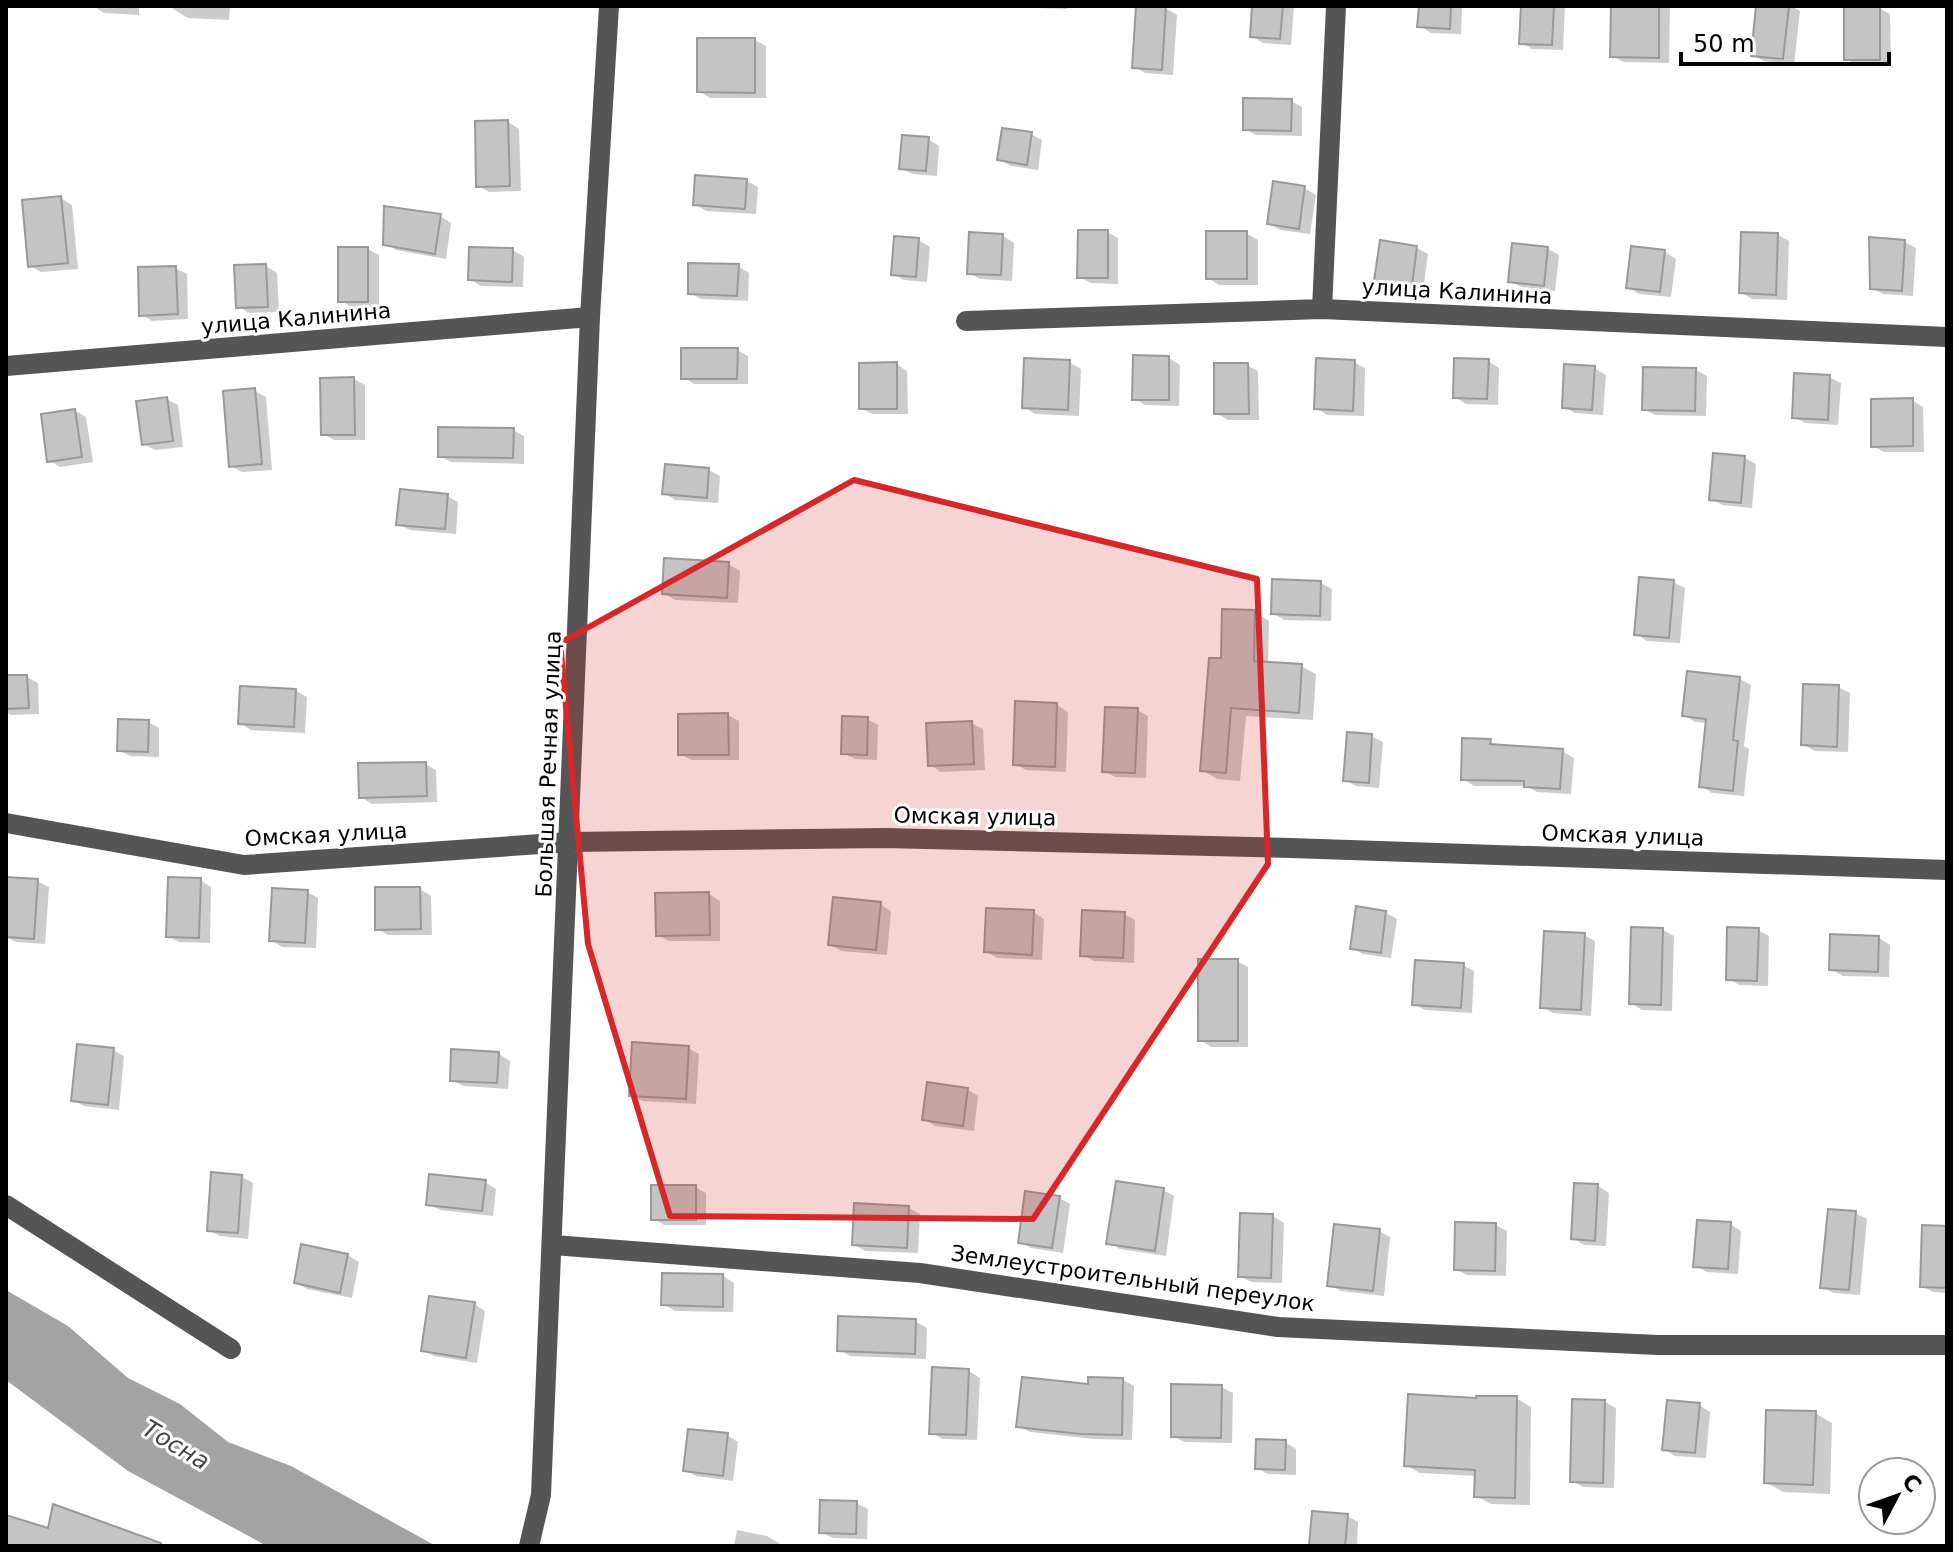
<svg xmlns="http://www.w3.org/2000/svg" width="1953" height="1552" font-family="'DejaVu Sans',sans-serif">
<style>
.water{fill:#a3a3a3}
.shadow{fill:#0003}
.building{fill:#c4c4c4;stroke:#999;stroke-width:2}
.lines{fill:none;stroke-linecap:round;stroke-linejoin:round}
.minor{stroke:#555;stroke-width:20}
.marked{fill:#d62828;fill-opacity:0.2;stroke:#d62828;stroke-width:6;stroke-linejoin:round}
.labels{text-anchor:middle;stroke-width:6;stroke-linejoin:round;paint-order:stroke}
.street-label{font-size:22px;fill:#000;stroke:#fff}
.water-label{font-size:24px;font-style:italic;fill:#444;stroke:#fff}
</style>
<rect width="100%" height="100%" fill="#fff"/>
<!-- water -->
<path class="water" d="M6,1290L68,1326L128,1378L180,1404L228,1442L291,1466L436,1546H267L128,1471L6,1380Z"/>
<!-- shadow -->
<path class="shadow" d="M93,6H139V15L104,13Z
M173,6H230L229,20L188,18L173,9Z
M1034,6H1067V9L1037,8Z
M1254,6H1294L1291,45L1263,43L1252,36Z
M1421,6H1462L1461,34L1431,33L1420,26Z
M1523,6H1565L1563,50L1532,49L1521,42Z
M1613,6H1670L1669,63L1624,62L1612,56Z
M1758,6H1791L1800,11L1794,65L1764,61L1753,55Z
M1165,8L1177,15L1173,75L1145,73L1134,66Z
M1879,8L1890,14L1891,65H1857L1846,59Z
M755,40L766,46V98H710L699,91Z
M1291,101L1302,107V136L1256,135L1245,129Z
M508,122L519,129L521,191L489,192L478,186Z
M1031,134L1042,140L1038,170L1011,166L999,159Z
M928,139L939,146L937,176L912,174L901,168Z
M747,181L758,187L756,214L706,211L695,204Z
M1304,188L1316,195L1310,234L1280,230L1269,223Z
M61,198L72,205L78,269L41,272L30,266Z
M440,216L451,223L446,259L396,250L385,243Z
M1107,232L1118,238V284L1091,283L1079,277Z
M1246,233L1258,240V285H1219L1208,278Z
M1778,235L1789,241L1787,300L1752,299L1741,292Z
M1003,236L1014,243L1012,281L980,279L969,273Z
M918,240L930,247L927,282L904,280L893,274Z
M1905,242L1916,248L1913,296L1883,294L1872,288Z
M1417,248L1428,254L1423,291L1388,286L1376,280Z
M368,249L379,255V307H351L340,300Z
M1548,249L1559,255L1555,291L1522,287L1510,281Z
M513,250L524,257L523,287L481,286L470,279Z
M1665,252L1676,259L1671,297L1639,294L1628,287Z
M266,266L277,273L279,312L249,313L238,306Z
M738,266L749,273L748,301L701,299L690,293Z
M175,268L187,274L188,319L152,321L141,314Z
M737,350L748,356V384H694L683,377Z
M1169,358L1180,365L1179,406L1145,405L1134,398Z
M1488,361L1499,368L1498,405L1466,404L1455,397Z
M1069,362L1081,369L1079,416L1035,414L1024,407Z
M1354,362L1365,368L1364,416L1327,415L1316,408Z
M896,364L907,371L908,414H872L861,408Z
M1247,365L1258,371L1259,420H1228L1216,413Z
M1594,368L1606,375L1603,415L1575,413L1564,407Z
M1696,370L1707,376L1706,416L1655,415L1644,409Z
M1829,377L1841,383L1838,425L1805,423L1794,417Z
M354,379L365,385V440H334L323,434Z
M255,391L266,397L272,470L242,472L231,466Z
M167,399L178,405L183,447L155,450L143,444Z
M1912,400L1923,407L1924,452H1884L1873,446Z
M75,411L86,417L93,462L60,467L49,460Z
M513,430L524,436V464L451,462L440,456Z
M1745,458L1756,464L1752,508L1723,505L1711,499Z
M709,470L720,476L718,503L675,500L664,493Z
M447,496L458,502L456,534L410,530L398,524Z
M728,564L740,571L738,603L675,600L664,593Z
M1673,582L1685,588L1680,643L1647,641L1636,634Z
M1321,583L1332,589L1331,621L1284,620L1273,613Z
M1254,612L1269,621L1268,664L1301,666L1316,674L1313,720L1246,716L1240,781L1217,779L1202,770L1223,661Z
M6,677H27L38,683L39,714L11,715L6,712Z
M1740,679L1751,685L1744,746L1749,749L1744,796L1712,793L1701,786L1707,723L1695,722L1684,715Z
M1838,687L1850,693L1848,752L1814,751L1803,744Z
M296,691L307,697L305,733L251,730L240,723Z
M1057,705L1068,712L1066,772L1026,770L1015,764Z
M1137,710L1148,716L1146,778L1115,777L1104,771Z
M728,715L739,721V760H691L680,754Z
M867,719L878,725L877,760L855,759L843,753Z
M148,722L159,728V757L130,756L119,750Z
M971,723L983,729L985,770L941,772L930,765Z
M1371,736L1383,742L1379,788L1356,786L1345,780Z
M1490,741L1500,747L1562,751L1574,758L1571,794L1537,792L1527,786H1474L1463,779Z
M425,764L436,770L437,802L372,804L361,797Z
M200,880L211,887L210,943L179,942L168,936Z
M37,881L49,887L45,944L16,942L6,937V915Z
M420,889L431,896L432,935H388L377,929Z
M307,892L318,898L316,948L282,947L271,940Z
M709,894L720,901V941H669L658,935Z
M880,904L891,911L887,955L841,951L830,944Z
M1033,912L1044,919L1042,960L997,958L986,951Z
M1386,913L1397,919L1391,958L1363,954L1352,948Z
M1124,914L1135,920L1134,963L1094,961L1083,955Z
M1663,930L1674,936L1672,1011L1642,1010L1631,1003Z
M1758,930L1769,936L1768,986L1739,985L1728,978Z
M1584,935L1595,941L1591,1016L1553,1013L1542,1007Z
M1879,938L1890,945L1889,977L1843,976L1831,969Z
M1237,961L1248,967V1047H1211L1200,1040Z
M1463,965L1474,971L1472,1013L1425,1010L1414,1004Z
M688,1048L699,1054L696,1104L642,1101L631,1095Z
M113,1050L124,1056L119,1110L84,1106L73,1100Z
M499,1054L510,1061L508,1089L463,1086L452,1080Z
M967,1089L978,1096L974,1131L935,1126L924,1119Z
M242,1177L253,1183L248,1239L220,1236L209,1230Z
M485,1182L496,1189L493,1216L440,1210L429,1204Z
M1598,1186L1609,1193L1606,1246L1584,1245L1573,1238Z
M695,1187L706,1193V1225H664L653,1218Z
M1163,1190L1174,1196L1166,1256L1120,1249L1109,1242Z
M1059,1198L1070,1204L1063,1253L1031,1248L1020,1242Z
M909,1208L920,1214L918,1253L865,1251L854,1244Z
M1855,1213L1867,1219L1860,1295L1834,1293L1822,1287Z
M1273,1216L1284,1223L1282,1283L1251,1282L1240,1276Z
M1730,1224L1741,1231L1738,1274L1707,1272L1695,1266Z
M1496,1225L1507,1231L1506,1276L1467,1275L1456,1269Z
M1947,1228V1293L1933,1292L1922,1286Z
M1379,1231L1390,1237L1384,1296L1341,1291L1329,1285Z
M347,1255L359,1262L352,1298L307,1289L296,1282Z
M723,1276L734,1283L733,1312L675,1311L663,1304Z
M474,1304L485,1311L477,1363L434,1356L423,1350Z
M915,1321L927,1328L926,1359L850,1356L839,1349Z
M969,1371L980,1378L977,1440L942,1439L931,1432Z
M1123,1380L1134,1386L1132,1440L1094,1439L1030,1432L1018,1426L1090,1386Z
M1221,1387L1233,1393L1232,1443L1184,1442L1173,1436Z
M1516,1398L1531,1407L1530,1505L1491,1504L1476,1496L1477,1476L1420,1473L1406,1465L1478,1400Z
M1605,1402L1616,1408L1614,1488L1583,1487L1572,1481Z
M1699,1405L1710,1412L1706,1458L1675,1456L1664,1449Z
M1815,1413L1832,1423L1830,1494L1783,1492L1766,1482Z
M727,1435L738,1442L733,1481L696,1476L685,1470Z
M1285,1442L1296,1449V1475L1268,1474L1257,1468Z
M856,1503L868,1509L867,1539L833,1538L821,1532Z
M1347,1516L1358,1522L1357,1546H1311Z
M737,1530L767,1536L779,1543L778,1546H734Z"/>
<!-- building -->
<path class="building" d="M1136,6H1166L1162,70L1132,68Z
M1252,6H1283L1280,39L1250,37Z
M1419,6H1451L1450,29L1417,27Z
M1521,6H1554L1552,45L1519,44Z
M1611,6H1659V58L1610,57Z
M1756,6H1789L1783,59L1751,56Z
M1844,6H1880V60H1844Z
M697,38H755V93L697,92Z
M1243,98L1292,99L1291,131L1243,130Z
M508,120L510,186L476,187L475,121Z
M1002,128L1032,132L1027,165L997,160Z
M902,135L929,137L926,171L899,169Z
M695,175L747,179L745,209L693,205Z
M1273,181L1305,186L1299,229L1267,224Z
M61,196L68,263L28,267L22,200Z
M384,206L441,214L435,254L383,245Z
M1078,230H1108V278H1077Z
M1206,231H1247V279H1206Z
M969,232L1003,234L1001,275L967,274Z
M1741,232L1778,233L1776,295L1739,293Z
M894,236L919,238L916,277L891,275Z
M1869,237L1905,240L1902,291L1870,289Z
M1380,240L1417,246L1412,286L1374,281Z
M1512,243L1548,247L1544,286L1508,282Z
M1631,246L1665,250L1660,292L1626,288Z
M338,247H368V302H338Z
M469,247L513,248L512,282L468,280Z
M688,263L739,264L737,296L688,294Z
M266,264L268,307L236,308L234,265Z
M176,266L178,314L139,316L138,267Z
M681,348H738L737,379H681Z
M1133,355L1169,356V400H1132Z
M1024,358L1070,360L1068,410L1022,408Z
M1316,358L1355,360L1353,411L1314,409Z
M1454,358L1489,359L1487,399L1453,398Z
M897,362V409H859V363Z
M1214,363H1248L1249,414H1214Z
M1564,364L1595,366L1592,410L1562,408Z
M1643,367L1696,368L1695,411L1642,410Z
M1794,373L1830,375L1828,420L1792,418Z
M354,377L355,435H321L320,378Z
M255,388L262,464L229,467L223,391Z
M167,397L173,441L142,445L136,401Z
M1913,398V446L1871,447V399Z
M75,409L82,457L47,462L41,414Z
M438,427L514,428L513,458L438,457Z
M1713,453L1745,456L1741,503L1709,500Z
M665,464L709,468L707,498L662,494Z
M400,489L448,494L445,529L396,525Z
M664,558L729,562L727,598L662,594Z
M1639,577L1674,580L1669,638L1634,635Z
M1272,579L1321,581L1320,616L1271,614Z
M1222,609L1255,610L1254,661L1302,664L1299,713L1231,708L1226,773L1200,771L1209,658H1221Z
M1687,671L1740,677L1733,740L1738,741L1733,791L1699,787L1706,719L1682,716Z
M6,675H27L29,708L6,709Z
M1803,684L1839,685L1837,747L1801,745Z
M240,686L296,689L294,727L238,724Z
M1015,701L1057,703L1055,767L1013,765Z
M1105,707L1138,708L1135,773L1102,772Z
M728,713L729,755H678V714Z
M842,716L868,717L867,755L841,754Z
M118,719L149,720L148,752L117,751Z
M972,721L974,764L928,766L926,723Z
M1347,732L1372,734L1369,783L1343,781Z
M1462,738L1491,739L1490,744L1563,749L1560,789L1524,787V781L1461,780Z
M426,762L427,796L359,798L358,763Z
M6,877L38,879L34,939L6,937Z
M168,877L201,878L199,938L166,937Z
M375,887H420L421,929L375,930Z
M272,888L308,890L305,943L269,941Z
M709,892L710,935L656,936L655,893Z
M833,897L881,902L876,950L828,945Z
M1356,906L1386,911L1381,953L1350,949Z
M986,908L1034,910L1032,955L984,952Z
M1082,910L1125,912L1123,958L1080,956Z
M1631,927L1663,928L1661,1005L1629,1004Z
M1727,927L1759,928L1757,981L1726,980Z
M1544,931L1585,933L1581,1010L1540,1008Z
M1830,934L1879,936L1878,972L1829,970Z
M1198,959H1238V1041H1198Z
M1415,960L1464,963L1461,1008L1412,1005Z
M632,1042L689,1046L686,1099L629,1096Z
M77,1044L114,1048L108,1105L71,1101Z
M451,1049L499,1052L497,1083L450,1081Z
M927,1082L968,1088L963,1126L922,1120Z
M211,1172L242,1175L238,1233L207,1231Z
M429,1174L486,1180L482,1211L426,1205Z
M1116,1181L1164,1188L1155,1251L1106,1244Z
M1574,1183L1598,1184L1595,1241L1571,1239Z
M651,1185H696V1220H651Z
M1025,1191L1060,1196L1052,1248L1018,1243Z
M854,1203L909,1206L907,1248L852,1245Z
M1828,1209L1856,1211L1849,1290L1820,1288Z
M1240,1213L1273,1214L1271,1278L1238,1277Z
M1697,1220L1731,1222L1728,1269L1693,1267Z
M1455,1222L1496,1223L1495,1271L1454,1270Z
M1334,1224L1380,1229L1373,1291L1327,1286Z
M1922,1225L1947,1226V1288L1920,1287Z
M301,1244L348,1254L340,1293L294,1283Z
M662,1273L723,1274V1307L661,1305Z
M429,1296L475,1302L466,1358L421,1351Z
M838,1316L916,1319L915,1354L837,1351Z
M932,1367L969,1369L966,1435L929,1434Z
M1022,1377L1088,1384V1377L1123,1378L1122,1435L1081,1434L1016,1427Z
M1171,1384L1222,1385L1221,1438L1171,1437Z
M1408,1394L1476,1398V1396H1517L1515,1498L1474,1497L1475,1470L1404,1466Z
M1572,1399L1605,1400L1603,1483L1570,1482Z
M1667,1400L1700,1403L1695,1453L1662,1450Z
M1766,1410L1816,1411L1813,1485L1764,1483Z
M688,1429L728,1433L723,1476L683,1471Z
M1256,1439L1286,1440L1285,1470L1255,1469Z
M820,1500L857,1501L856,1534L819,1533Z
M53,1504L161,1543L160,1546H6V1515L48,1528Z
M1312,1511L1348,1514L1345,1546H1309Z"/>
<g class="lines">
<!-- minor -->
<path class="minor" d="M1322,309L1336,6
M966,321L1322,309L1947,337
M6,366L590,317
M6,823L244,865L569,842L885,838L1291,848L1947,870
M6,1205L231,1349
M553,1245L920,1273L1278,1327L1658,1345H1947
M529,1546L541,1495L590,317L609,6"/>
</g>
<!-- marked area -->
<path class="marked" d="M854,480L1257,579L1268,864L1033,1219L670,1216L588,944L560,643Z"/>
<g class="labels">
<!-- street labels -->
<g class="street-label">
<text transform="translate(1457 291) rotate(3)" y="8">улица Калинина</text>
<text transform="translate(296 318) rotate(-5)" y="8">улица Калинина</text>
<text transform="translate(548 764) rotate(-88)" y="8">Большая Речная улица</text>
<text transform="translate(975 816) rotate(1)" y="8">Омская улица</text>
<text transform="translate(326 834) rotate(-3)" y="8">Омская улица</text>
<text transform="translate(1623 835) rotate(2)" y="8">Омская улица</text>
<text transform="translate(1133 1278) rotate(8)" y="8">Землеустроительный переулок</text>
</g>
<!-- water labels -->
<g class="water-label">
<text transform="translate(176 1445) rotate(31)" y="8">Тосна</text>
</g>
</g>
<!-- border -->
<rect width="1953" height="1552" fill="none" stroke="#000000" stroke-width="16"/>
<!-- north arrow -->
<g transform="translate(1897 1496) rotate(49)"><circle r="38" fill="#ffffff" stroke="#999999" stroke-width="2"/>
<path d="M0-6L14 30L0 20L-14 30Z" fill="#000000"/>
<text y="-12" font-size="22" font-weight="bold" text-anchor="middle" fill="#000000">С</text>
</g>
<!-- scale -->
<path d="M1681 52v12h208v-12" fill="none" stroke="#000000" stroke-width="4"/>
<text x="1693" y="52" font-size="24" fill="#000000" stroke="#ffffff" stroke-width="6" paint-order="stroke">50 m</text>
</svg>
